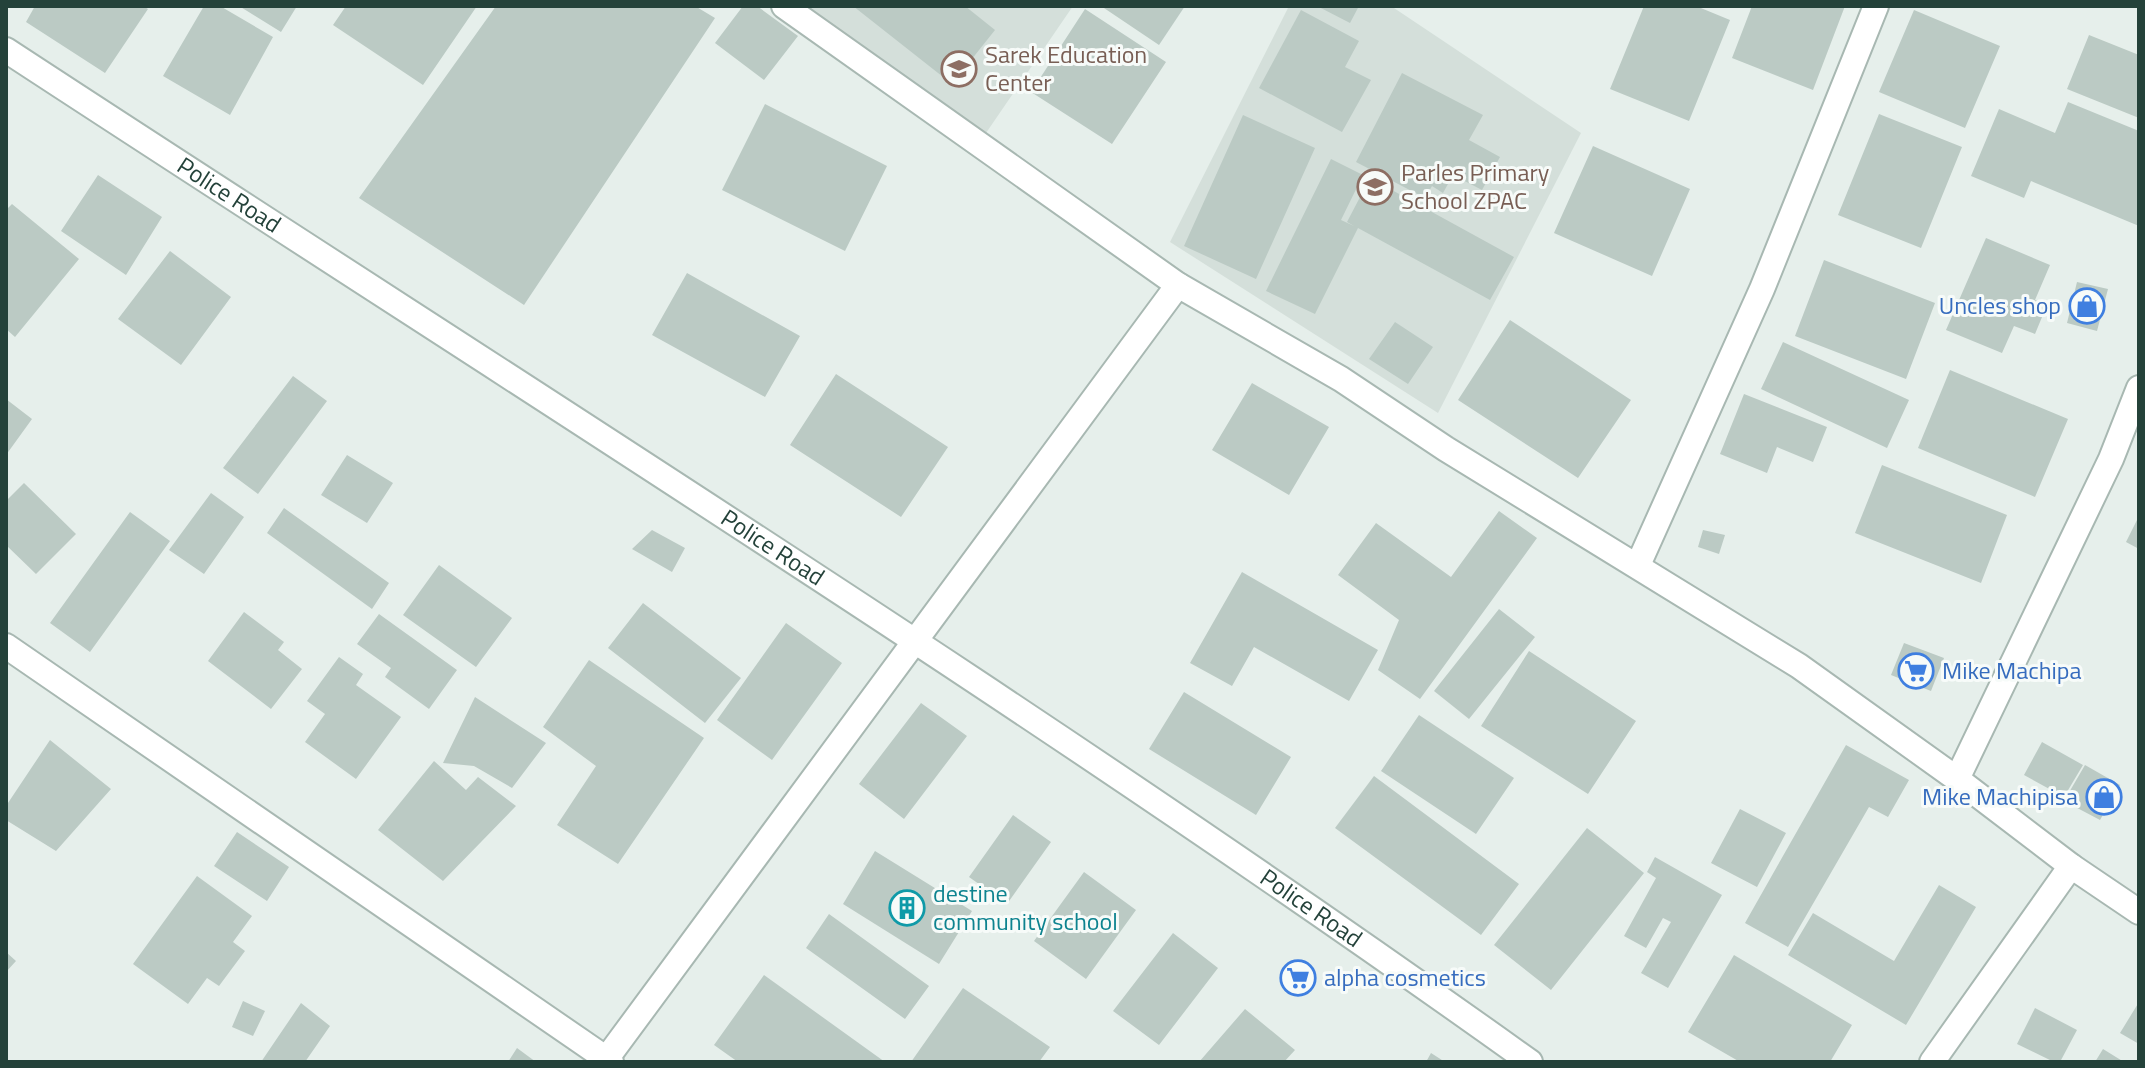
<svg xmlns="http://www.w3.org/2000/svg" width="2145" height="1068" font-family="'Titillium Web',sans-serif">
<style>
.built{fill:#d4dfda}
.building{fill:#bbcac4}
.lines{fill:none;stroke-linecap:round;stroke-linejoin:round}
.minor-casing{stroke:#a8b8b2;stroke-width:28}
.minor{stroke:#fff;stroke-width:24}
.labels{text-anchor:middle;stroke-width:6;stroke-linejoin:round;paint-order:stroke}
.education-label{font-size:24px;fill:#785e54;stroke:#f7fbf9;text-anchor:start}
.street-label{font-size:24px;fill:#24423a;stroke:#f7fbf9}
.shop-label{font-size:24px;fill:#366cbe;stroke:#f7fbf9;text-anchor:end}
.culture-label{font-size:24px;fill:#0d838f;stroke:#f7fbf9;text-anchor:start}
</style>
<rect width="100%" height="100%" fill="#e6efeb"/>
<!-- built -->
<path class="built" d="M791,6H1073L986,133Z
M1289,6H1391L1581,133L1438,413L1170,242Z"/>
<!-- building -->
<path class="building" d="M35,6H143L148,9L105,73L26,22Z
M204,6H220L273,37L230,115L163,76Z
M239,6H297L281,32Z
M346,6H477L423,85L333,25Z
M496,6H695L715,18L524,305L359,198Z
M743,6H757L798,36L764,80L715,43Z
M853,6H965L995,30L952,84Z
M1101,6H1185L1159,45Z
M1317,6H1359L1350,23Z
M1644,6H1696L1730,20L1689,121L1610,89Z
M1752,6H1845L1813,90L1732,58Z
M1085,9L1166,62L1112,144L1031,92Z
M1301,10L1359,41L1345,67L1371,80L1342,132L1259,88Z
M1914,10L2000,46L1965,128L1879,92Z
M2089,35L2139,55V118L2067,89Z
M1402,73L1483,115L1469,140L1500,157L1482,190L1453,175L1443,193L1432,186L1425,198L1356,162Z
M2068,102L2139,131V226L2031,181L2024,198L1971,176L1999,109L2055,133Z
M765,104L887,166L845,251L722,190Z
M1879,114L1962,147L1921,248L1838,215Z
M1243,115L1315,148L1256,279L1184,246Z
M1593,146L1690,189L1652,276L1554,233Z
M1331,159L1363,175L1341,220L1354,226L1347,222L1370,178L1514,257L1490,300L1358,228L1315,314L1266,291Z
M98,175L162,217L126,275L61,231Z
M12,204L79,259L15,337L6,329V210Z
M1986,238L2050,265L2035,300L2047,305L2035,334L2014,326L2002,353L1946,330Z
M170,251L231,297L181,365L118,319Z
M1824,260L1935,303L1906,379L1795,336Z
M687,273L800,336L765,397L652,335Z
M2077,282L2108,289L2097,331L2067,323Z
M1510,320L1631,400L1578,478L1458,400Z
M1395,322L1433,347L1408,384L1369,359Z
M1783,342L1909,400L1887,448L1761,389Z
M1950,370L2068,419L2035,497L1918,448Z
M836,374L948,447L901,517L790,445Z
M293,376L327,401L258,494L223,468Z
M1252,383L1329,427L1289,495L1212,450Z
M1744,394L1827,427L1813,462L1777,447L1767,473L1720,454Z
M6,399L32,419L6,455Z
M347,455L393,483L367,523L321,495Z
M1882,465L2007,515L1981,583L1855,533Z
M24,483L76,534L36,574L6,545V501Z
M211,493L244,517L204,574L169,550Z
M284,508L389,583L372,609L267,533Z
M1499,511L1537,538L1420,699L1378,670L1399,620L1338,575L1376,523L1451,577Z
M130,512L170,541L90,652L50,623Z
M2139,516V549L2126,542Z
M652,530L685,548L672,572L632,549Z
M1703,530L1725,535L1719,554L1698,547Z
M439,565L512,618L476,667L403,615Z
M1242,572L1378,650L1349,701L1254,647L1232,686L1190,663Z
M643,603L741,678L705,723L608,648Z
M1499,609L1535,637L1469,719L1434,691Z
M244,612L284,642L278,650L302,669L271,709L208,661Z
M379,614L457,670L429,709L385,677L391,668L357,644Z
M786,623L842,663L772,760L717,720Z
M1904,643L1944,658L1931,691L1891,675Z
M1529,651L1636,721L1588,794L1481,726Z
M339,657L363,674L356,685L401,717L356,779L305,742L325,714L307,701Z
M589,660L704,738L618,864L557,825L596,766L543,727Z
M1184,692L1291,757L1256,815L1149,749Z
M475,697L546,743L512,788L474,766L443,763Z
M921,703L967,736L904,819L859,784Z
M1419,715L1514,778L1476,834L1381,771Z
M50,740L111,789L56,851L6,820V806Z
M2042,742L2083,765L2064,797L2024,775Z
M1846,745L1909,780L1888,817L1869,807L1788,947L1745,923Z
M434,761L466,790L478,777L516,806L443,881L378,830Z
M2085,765L2120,785L2100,820L2064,801Z
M1374,776L1519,884L1481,935L1335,828Z
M1740,809L1786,833L1757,887L1711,863Z
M1013,815L1051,842L1007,904L969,877Z
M1587,828L1644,873L1551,990L1494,945Z
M237,832L289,867L267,901L214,866Z
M875,851L972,911L939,964L843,904Z
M1655,857L1722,895L1668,988L1641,973L1671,922L1663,918L1646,948L1624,936L1656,878L1647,872Z
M1084,872L1136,910L1086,979L1034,941Z
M197,876L252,916L233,942L245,951L219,986L207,978L188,1004L133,964Z
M1939,885L1976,907L1906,1025L1788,955L1813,913L1894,961Z
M829,914L929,986L905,1019L806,948Z
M1173,933L1218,968L1159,1045L1113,1011Z
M6,952L16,961L6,972Z
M1734,955L1852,1025L1830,1062H1740L1688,1032Z
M764,975L885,1062H738L714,1045Z
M963,988L1050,1047L1039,1062H911Z
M243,1001L265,1011L253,1036L232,1027Z
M2139,1002V1044L2120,1033Z
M301,1003L330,1026L305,1062H261Z
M2035,1008L2077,1030L2060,1062H2054L2017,1044Z
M1245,1009L1295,1050L1284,1062H1199Z
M517,1048L536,1062H508Z
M2103,1049L2124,1062H2095Z
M1431,1053L1445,1062H1426Z"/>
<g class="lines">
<defs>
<g id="minor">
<path d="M784,6L1178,285L1341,379L1446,449L1799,666L1957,779L2071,866L2139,912"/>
<path id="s1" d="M6,50C516,384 1034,707 1530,1062"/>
<path d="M1638,565L1762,289L1876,6"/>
<path d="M6,646L611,1062"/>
<path d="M1957,779L2111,459L2139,388"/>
<path d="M604,1062L1178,285"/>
<path d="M1932,1062L2071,866"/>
</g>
</defs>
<!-- minor casing -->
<use href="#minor" class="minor-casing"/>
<!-- minor -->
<use href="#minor" class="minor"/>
</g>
<!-- icons -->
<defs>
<symbol id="school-ring" viewBox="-11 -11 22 22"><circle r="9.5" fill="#f7fbf9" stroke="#8d6e63" stroke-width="1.5"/><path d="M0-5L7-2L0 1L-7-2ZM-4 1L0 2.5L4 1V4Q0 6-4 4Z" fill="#8d6e63"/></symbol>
<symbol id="shop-ring" viewBox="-11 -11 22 22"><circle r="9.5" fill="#f7fbf9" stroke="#3f7fe0" stroke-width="1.5"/><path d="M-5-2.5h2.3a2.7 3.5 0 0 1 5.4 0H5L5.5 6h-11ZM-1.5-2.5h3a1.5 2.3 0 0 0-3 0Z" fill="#3f7fe0"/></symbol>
<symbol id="supermarket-ring" viewBox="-11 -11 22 22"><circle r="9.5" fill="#f7fbf9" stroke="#3f7fe0" stroke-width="1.5"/><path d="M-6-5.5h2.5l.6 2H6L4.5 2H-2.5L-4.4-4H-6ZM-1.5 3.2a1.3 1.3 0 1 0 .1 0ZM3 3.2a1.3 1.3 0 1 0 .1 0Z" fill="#3f7fe0"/></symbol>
<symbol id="building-ring" viewBox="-11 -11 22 22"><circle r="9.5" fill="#f7fbf9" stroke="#0f9aa8" stroke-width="1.5"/><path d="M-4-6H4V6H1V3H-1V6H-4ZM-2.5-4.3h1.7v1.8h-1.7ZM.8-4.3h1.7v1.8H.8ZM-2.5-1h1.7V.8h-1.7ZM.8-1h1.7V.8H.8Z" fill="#0f9aa8"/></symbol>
</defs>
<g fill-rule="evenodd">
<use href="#school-ring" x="939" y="49" width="40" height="40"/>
<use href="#school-ring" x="1355" y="167" width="40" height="40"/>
<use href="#shop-ring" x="2067" y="286" width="40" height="40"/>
<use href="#supermarket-ring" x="1896" y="651" width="40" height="40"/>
<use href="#shop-ring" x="2084" y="777" width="40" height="40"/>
<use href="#building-ring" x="887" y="888" width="40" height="40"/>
<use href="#supermarket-ring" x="1278" y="958" width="40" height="40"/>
</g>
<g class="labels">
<!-- education labels -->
<g class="education-label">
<text x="985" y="63">Sarek Education<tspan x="985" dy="28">Center</tspan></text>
<text x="1401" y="181">Parles Primary<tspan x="1401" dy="28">School ZPAC</tspan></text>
</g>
<!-- street labels -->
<g class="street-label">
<text dy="8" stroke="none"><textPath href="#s1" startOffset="266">Police Road</textPath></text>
<text dy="8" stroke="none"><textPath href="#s1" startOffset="914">Police Road</textPath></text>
<text dy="8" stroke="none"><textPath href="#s1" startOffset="1562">Police Road</textPath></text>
</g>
<!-- shop labels -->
<g class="shop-label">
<text x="2061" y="314">Uncles shop</text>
<text x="1942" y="679" text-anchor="start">Mike Machipa</text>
<text x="2078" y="805">Mike Machipisa</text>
<text x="1324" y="986" text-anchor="start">alpha cosmetics</text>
</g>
<!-- culture labels -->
<g class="culture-label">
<text x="933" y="902">destine<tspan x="933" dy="28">community school</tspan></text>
</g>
</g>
<!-- border -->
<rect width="2145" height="1068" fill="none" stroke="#24423a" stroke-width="16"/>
</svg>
